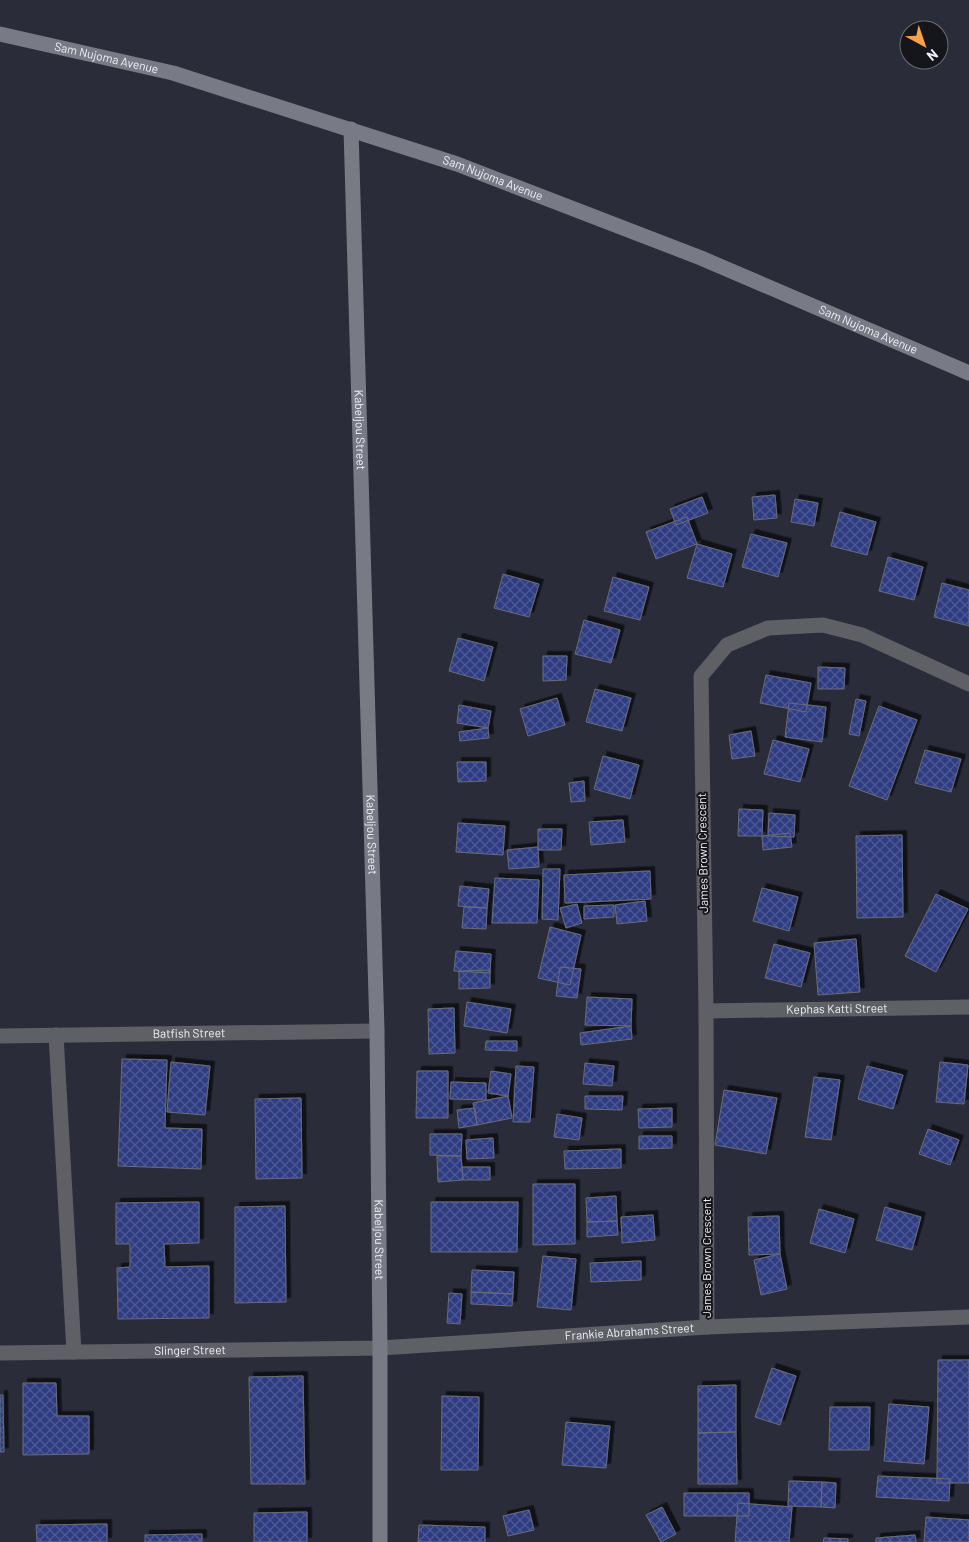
<svg xmlns="http://www.w3.org/2000/svg" width="969" height="1542" font-family="Barlow,sans-serif">
<style>
.building{fill:url(#building-cross-hatch);stroke:#686c7a;filter:url(#shadow)}
.lines{fill:none;stroke-linecap:round;stroke-linejoin:round}
.street{stroke:#5e6066;stroke-width:15}
.secondary{stroke:#787b85;stroke-width:15}
.labels{text-anchor:middle;stroke-width:4;stroke-linejoin:round;paint-order:stroke}
.street-label{font-size:12px;fill:#edeff7;stroke:#14161b}
</style>
<defs>
<pattern id="building-cross-hatch" width="8" height="8" patternUnits="userSpaceOnUse" patternTransform="scale(1.25)"><rect width="8" height="8" fill="#2e3c81"/><path d="M0 0l8 8M0 8l8-8" fill="none" stroke="#4d5894"/></pattern>
<filter id="shadow"><feDropShadow dx="4.5" dy="-4.5" stdDeviation="0" flood-color="#0009"/></filter>
</defs>
<rect width="100%" height="100%" fill="#2a2d39"/>
<!-- building -->
<path class="building" d="M775,495L777,518L754,520L752,497Z
M702,497L708,513L676,525L670,509Z
M795,499L818,503L814,526L791,522Z
M840,512L876,522L867,555L831,546Z
M687,517L697,544L656,559L646,532Z
M751,534L787,543L778,577L742,567Z
M697,544L732,554L723,587L687,578Z
M888,557L923,567L914,600L879,591Z
M503,574L539,584L529,617L494,608Z
M613,577L649,587L640,620L604,611Z
M942,583L969,590V626L934,617Z
M584,620L620,630L611,663L575,654Z
M458,638L493,647L484,681L449,671Z
M543,656H567L566,680L543,681Z
M818,667L845,668L844,689H818Z
M766,675L811,683L806,712L760,703Z
M595,689L631,698L622,731L586,722Z
M557,698L565,725L528,736L520,709Z
M856,699L866,701L859,736L849,734Z
M789,703L826,707L822,742L785,737Z
M459,705L491,711L488,728L457,723Z
M879,706L917,720L887,800L849,786Z
M488,728L489,738L460,741L459,732Z
M751,731L755,756L732,759L729,735Z
M773,740L809,749L800,782L764,774Z
M925,750L961,759L951,792L915,783Z
M603,756L639,765L630,799L594,789Z
M457,762H486V781L458,782Z
M584,781L585,801L571,802L569,783Z
M739,809L763,810L762,836H738Z
M769,813L795,815L794,837L768,836Z
M623,820L625,842L591,845L589,822Z
M458,823L505,826L503,855L456,852Z
M538,829H562L561,850H538Z
M790,833L792,847L763,850L762,836Z
M902,835L903,917L857,918L856,836Z
M538,847L539,867L509,869L507,850Z
M543,869H560L558,920L542,919Z
M650,871L651,899L565,903L564,875Z
M495,878L539,880L537,923H492Z
M460,886L489,889L487,908L458,906Z
M762,888L798,897L789,931L753,921Z
M936,894L968,909L936,972L905,956Z
M645,901L647,921L617,924L615,905Z
M577,904L582,923L566,928L560,908Z
M614,905V917L584,919V906Z
M464,907L487,908L486,929L462,928Z
M550,927L581,935L570,985L538,978Z
M856,939L860,992L818,995L814,943Z
M774,944L810,953L801,987L765,978Z
M456,951L491,954L490,973L454,971Z
M560,967L581,969L577,998L556,996Z
M490,970V988L459,989V971Z
M587,997L632,999L631,1026L585,1025Z
M467,1002L511,1009L507,1033L464,1026Z
M454,1008L455,1053L429,1054L428,1009Z
M631,1026L632,1039L581,1045L580,1033Z
M486,1041H517V1051L485,1050Z
M122,1059L167,1060L165,1128L202,1129L201,1169L118,1166Z
M171,1062L210,1066L205,1115L167,1112Z
M940,1062L968,1065L964,1104L936,1102Z
M585,1063L614,1066L612,1086L583,1084Z
M516,1066L534,1067L530,1122H513Z
M867,1066L903,1075L893,1109L858,1099Z
M417,1071H448V1118H416Z
M491,1071L511,1074L508,1096L488,1093Z
M814,1077L840,1080L831,1140L805,1137Z
M451,1082L486,1083V1100L450,1099Z
M724,1090L777,1098L766,1154L715,1145Z
M508,1096L512,1118L477,1125L473,1103Z
M585,1096H623L622,1110L585,1109Z
M301,1098L302,1178L256,1179L255,1099Z
M475,1108L477,1125L459,1128L457,1110Z
M672,1108V1127L639,1128L638,1109Z
M557,1114L582,1118L579,1140L554,1137Z
M928,1129L959,1140L950,1165L919,1154Z
M430,1134H462L461,1156L430,1155Z
M639,1136H672V1148L639,1149Z
M493,1138L494,1158L467,1159L466,1140Z
M621,1149V1168L565,1169L564,1151Z
M437,1156H461L463,1180L438,1182Z
M462,1167H490V1180H463Z
M533,1184H575V1244L533,1245Z
M616,1196L617,1221L587,1222L586,1198Z
M199,1202V1243L164,1244L165,1267L209,1266V1318L118,1319L117,1268L130,1267V1244H116V1203Z
M431,1202H518L517,1252H431Z
M285,1206L286,1302L235,1303V1207Z
M885,1207L921,1217L912,1250L876,1240Z
M819,1209L854,1219L845,1253L810,1243Z
M653,1215L655,1240L622,1243L621,1217Z
M779,1216L780,1254L749,1255L748,1217Z
M617,1221L618,1235L587,1237V1222Z
M780,1254L787,1289L761,1295L754,1260Z
M543,1256L576,1259L571,1310L537,1307Z
M641,1261V1280L591,1282L590,1263Z
M472,1270L514,1272L513,1294L471,1292Z
M471,1292L513,1294L512,1306L471,1304Z
M449,1293L462,1294L460,1324L447,1323Z
M938,1360H969V1483H937Z
M772,1368L796,1376L780,1425L755,1417Z
M303,1376L305,1484H251L249,1377Z
M23,1383H56L57,1416H89V1454L23,1455Z
M736,1385V1432L698,1433V1386Z
M0,1395H3L4,1452H0Z
M442,1396L479,1397L478,1470H441Z
M889,1404L929,1407L924,1464L884,1461Z
M830,1407H870L869,1450H829Z
M566,1422L610,1426L606,1468L562,1465Z
M736,1432L737,1484H698V1433Z
M878,1476L950,1479L949,1501L876,1497Z
M789,1481L822,1482L821,1507L788,1506Z
M822,1482L836,1483L835,1508L821,1507Z
M684,1493H749V1516H684Z
M738,1503L792,1507L789,1542H735Z
M662,1507L676,1534L661,1542L646,1515Z
M529,1510L534,1530L508,1536L503,1516Z
M307,1512V1542H254V1513Z
M926,1517L969,1520V1542H924Z
M107,1524V1542H37L36,1525Z
M419,1525L485,1527V1542H418Z
M202,1534V1542H145V1535Z
M915,1535L916,1542H876V1538Z
M824,1538L848,1539V1542H823Z"/>
<g class="lines">
<!-- street -->
<g class="street">
<path id="s1" d="M706,1011L969,1007"/>
<path d="M56,1035L74,1352"/>
<path id="s2" d="M0,1036L377,1031"/>
<path d="M707,1327L706,1011L701,676L727,645L768,628L823,625L862,635L969,684"/>
<path id="s3" d="M0,1353L380,1348L707,1327L969,1317"/>
</g>
<!-- secondary -->
<g class="secondary">
<path id="s4" d="M0,34L173,73L457,164L701,258L969,373"/>
<path id="s5" d="M351,129L377,1031L380,1348V1542"/>
</g>
</g>
<g class="labels">
<!-- street labels -->
<g class="street-label">
<text dy="4" stroke="none"><textPath href="#s4" startOffset="109">Sam Nujoma Avenue</textPath></text>
<text dy="4" stroke="none"><textPath href="#s4" startOffset="514">Sam Nujoma Avenue</textPath></text>
<text dy="4" stroke="none"><textPath href="#s4" startOffset="919">Sam Nujoma Avenue</textPath></text>
<text dy="4" stroke="none"><textPath href="#s5" startOffset="301">Kabeljou Street</textPath></text>
<text dy="4" stroke="none"><textPath href="#s5" startOffset="706">Kabeljou Street</textPath></text>
<text transform="translate(703 853) rotate(-91)" y="4">James Brown Crescent</text>
<text dy="4" stroke="none"><textPath href="#s1" startOffset="131">Kephas Katti Street</textPath></text>
<text dy="4" stroke="none"><textPath href="#s2" startOffset="189">Batfish Street</textPath></text>
<text dy="4" stroke="none"><textPath href="#s5" startOffset="1111">Kabeljou Street</textPath></text>
<text transform="translate(707 1258) rotate(-90)" y="4">James Brown Crescent</text>
<text dy="4" stroke="none"><textPath href="#s3" startOffset="630">Frankie Abrahams Street</textPath></text>
<text dy="4" stroke="none"><textPath href="#s3" startOffset="190">Slinger Street</textPath></text>
</g>
</g>
<!-- north arrow -->
<g transform="translate(924 45) rotate(140)"><circle r="24" fill="#14161b" stroke="#6b6d73"/>
<path d="M0-4L9 19L0 12L-9 19Z" fill="#f8a04b"/>
<text y="-8" font-size="14" font-weight="bold" text-anchor="middle" fill="#edeff7">N</text>
</g>
</svg>
